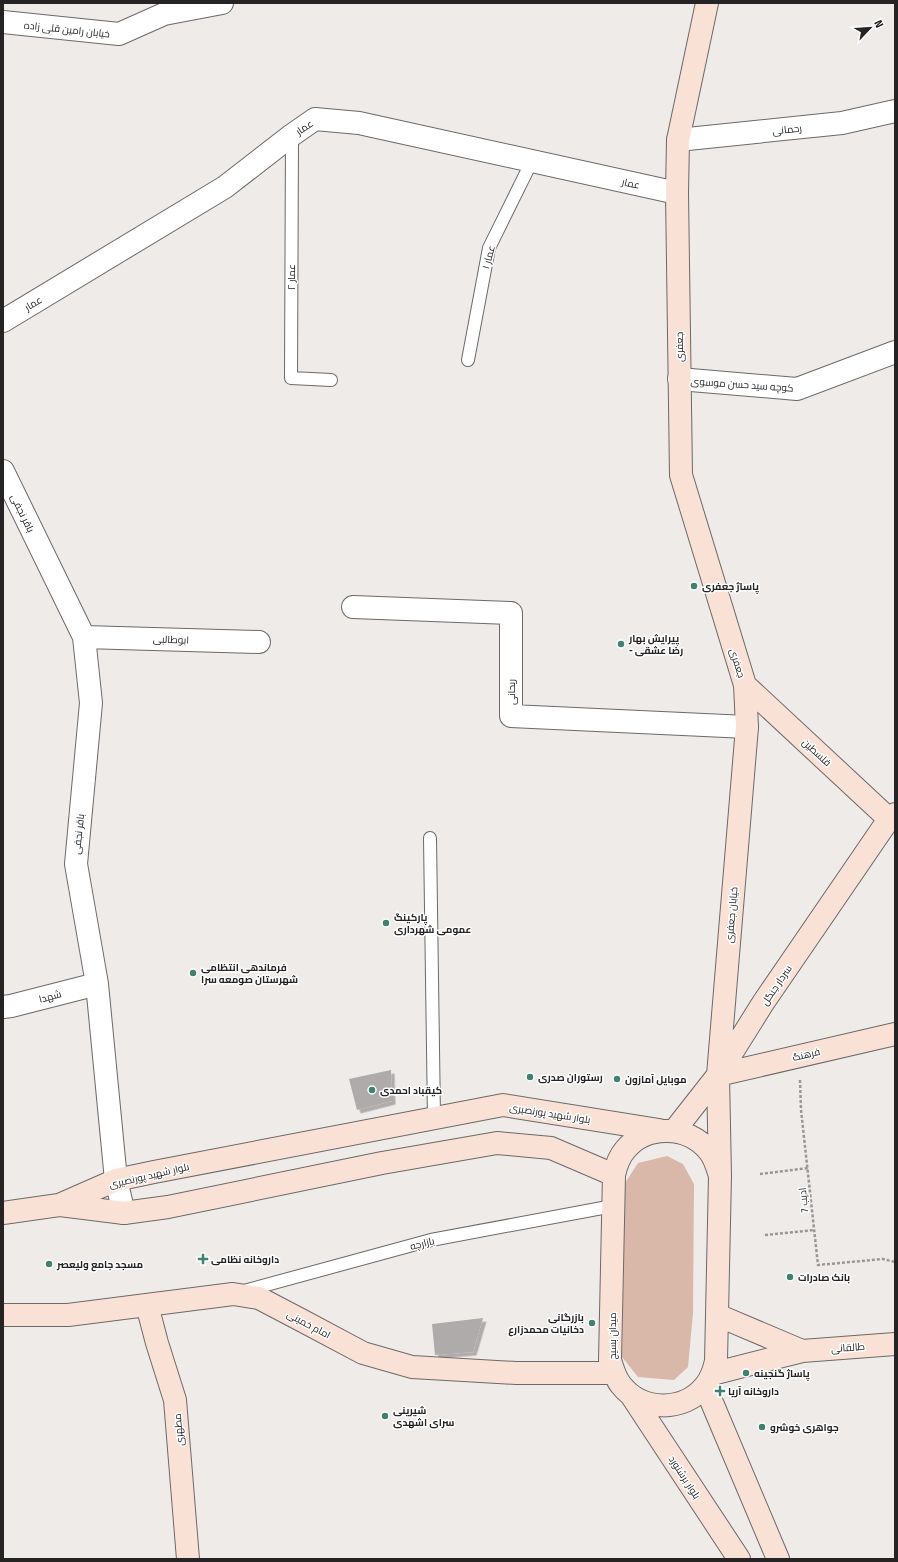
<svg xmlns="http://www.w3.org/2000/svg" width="898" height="1562" font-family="'Fira Sans Condensed',Cairo,sans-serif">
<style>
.green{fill:#d9b8aa}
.building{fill:#aeabaa;filter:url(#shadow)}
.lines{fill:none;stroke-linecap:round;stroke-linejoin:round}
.lane-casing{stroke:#6c6968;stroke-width:14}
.street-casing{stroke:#6c6968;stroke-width:24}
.secondary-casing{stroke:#6c6968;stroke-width:24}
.path{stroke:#999695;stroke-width:2.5;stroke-dasharray:3 2;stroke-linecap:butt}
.lane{stroke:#fff;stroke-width:12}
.street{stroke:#fff;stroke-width:22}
.secondary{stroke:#fae1d6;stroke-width:22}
.poi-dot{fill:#408170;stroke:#fff;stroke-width:1.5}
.labels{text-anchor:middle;stroke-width:3;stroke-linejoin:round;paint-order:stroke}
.street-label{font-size:10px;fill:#252323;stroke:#fff}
.poi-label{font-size:10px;font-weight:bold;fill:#252323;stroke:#fff;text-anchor:start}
</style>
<defs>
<filter id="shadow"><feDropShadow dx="3.5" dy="3.5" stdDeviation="0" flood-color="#0004"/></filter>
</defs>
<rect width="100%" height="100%" fill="#eeebe9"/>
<!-- green -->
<path class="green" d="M667,1156L683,1164L694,1184L693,1313L688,1367L674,1380L638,1377L622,1357L625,1183L638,1163Z"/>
<!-- building -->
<path class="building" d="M391,1070L392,1101L357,1110L349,1079Z
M483,1318L473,1352L435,1355L432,1324Z"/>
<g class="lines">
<defs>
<path id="lane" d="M292,135L291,378L331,380
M468,360L489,248L532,161
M430,838L434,1118
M244,1291L431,1240L613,1206"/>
<path id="street" d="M3,22L119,34L164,14L222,3
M678,140L842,123L895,111
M3,321L225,187L292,135L315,119L359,123L677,193
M679,379L797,389L895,352
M3,471L84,637L91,703L76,864L97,984L116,1180L124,1213
M353,607L511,613V716L747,727
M84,637L259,642
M3,1007L11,1006L97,984"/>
<path id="secondary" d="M707,3L678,140L677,193L681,475L745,685L747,727L718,1075L720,1176L716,1361C714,1370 711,1379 705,1386C684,1412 642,1412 621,1385C615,1378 613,1369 610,1360L614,1175C616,1166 619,1157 625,1150C646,1124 688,1125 709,1151C715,1158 717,1167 720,1176
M745,685L889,819
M718,1075L895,1034
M674,1131L718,1075L763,1003L889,819L895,814
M60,1205L124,1213L168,1207L382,1163L497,1143L551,1148L614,1175
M3,1213L59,1205L116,1180L154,1172L503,1105L659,1130
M147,1305L157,1343L175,1400L188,1559
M3,1315H68L233,1294L259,1298L301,1320L363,1353L412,1367L516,1373H614
M802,1351L895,1344
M712,1374L802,1351L717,1315
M705,1386L778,1559
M631,1395L739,1559"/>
</defs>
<!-- lane casing -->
<use href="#lane" class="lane-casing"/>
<!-- street casing -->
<use href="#street" class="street-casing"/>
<!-- secondary casing -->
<use href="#secondary" class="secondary-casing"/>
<!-- path -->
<path class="path" d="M800,1080L801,1110L818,1265L883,1259L895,1262
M760,1174L808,1168
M765,1235L814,1230"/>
<!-- lane -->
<use href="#lane" class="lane"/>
<!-- street -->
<use href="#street" class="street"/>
<!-- secondary -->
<use href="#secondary" class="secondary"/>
</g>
<!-- markers -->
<g class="poi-dot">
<circle cx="694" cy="586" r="4"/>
<circle cx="621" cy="644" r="4"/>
<circle cx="386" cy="923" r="4"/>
<circle cx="193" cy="973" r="4"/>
<circle cx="530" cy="1077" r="4"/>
<circle cx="617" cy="1079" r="4"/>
<circle cx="372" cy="1090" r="4"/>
<path d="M201 1253h4v4h4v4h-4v4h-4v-4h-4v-4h4z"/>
<circle cx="49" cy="1264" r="4"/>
<circle cx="790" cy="1277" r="4"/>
<circle cx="592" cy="1323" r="4"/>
<circle cx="746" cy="1373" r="4"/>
<path d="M718 1385h4v4h4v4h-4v4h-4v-4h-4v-4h4z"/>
<circle cx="385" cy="1416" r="4"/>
<circle cx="762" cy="1427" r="4"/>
</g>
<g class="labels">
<!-- street labels -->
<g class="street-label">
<text transform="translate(67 29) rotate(6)" y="4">خیابان رامین قلی زاده</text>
<text transform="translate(304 127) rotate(-34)" y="4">عمار</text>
<text transform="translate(787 129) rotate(-6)" y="4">رحمانی</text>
<text transform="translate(631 183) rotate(12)" y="4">عمار</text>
<text transform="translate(488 257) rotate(-75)" y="4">عمار ۱</text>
<text transform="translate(291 277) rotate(-90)" y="4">عمار ۲</text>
<text transform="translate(33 303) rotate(-31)" y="4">عمار</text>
<text transform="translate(679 347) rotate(-91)" y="4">جعفری</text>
<text transform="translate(742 384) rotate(4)" y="4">کوچه سید حسن موسوی</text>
<text transform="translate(23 513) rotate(64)" y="4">باقر نجفی</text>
<text transform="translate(171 639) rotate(2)" y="4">ابوطالبی</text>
<text transform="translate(738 663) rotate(73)" y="4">جعفری</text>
<text transform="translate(511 692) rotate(-90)" y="4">ریحانی</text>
<text transform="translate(817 752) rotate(43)" y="4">فلسطین</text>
<text transform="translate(78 834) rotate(-84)" y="4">باقر نجفی</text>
<text transform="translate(731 915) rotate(-85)" y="4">خیابان جعفری</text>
<text transform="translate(776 985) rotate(-56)" y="4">سردار جنگل</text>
<text transform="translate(50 996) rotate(-15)" y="4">شهدا</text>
<text transform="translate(806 1054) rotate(-13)" y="4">فرهنگ</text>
<text transform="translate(550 1113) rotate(9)" y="4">بلوار شهید پورنصیری</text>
<text transform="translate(149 1175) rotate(-13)" y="4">بلوار شهید پورنصیری</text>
<text transform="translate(803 1200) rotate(-96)" y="4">ادیب 7</text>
<text transform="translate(422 1243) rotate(-14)" y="4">بازارچه</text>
<text transform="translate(309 1324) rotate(28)" y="4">امام خمینی</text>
<text transform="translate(612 1336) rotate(-90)" y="4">میدان بسیج</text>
<text transform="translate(848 1347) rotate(-4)" y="4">طالقانی</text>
<text transform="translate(178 1430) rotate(-95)" y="4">مطهری</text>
<text transform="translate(685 1477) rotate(57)" y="4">بلوار برشنورد</text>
</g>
<!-- poi labels -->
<g class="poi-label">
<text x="702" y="590">پاساژ جعفری</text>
<text x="629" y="642">پیرایش بهار<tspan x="629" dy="12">- رضا عشقی</tspan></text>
<text x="394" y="921">پارکینگ<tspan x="394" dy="12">عمومی شهرداری</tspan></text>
<text x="201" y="971">فرماندهی انتظامی<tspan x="201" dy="12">شهرستان صومعه سرا</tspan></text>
<text x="538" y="1081">رستوران صدری</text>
<text x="625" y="1083">موبایل آمازون</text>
<text x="380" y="1094">کیقباد احمدی</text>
<text x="211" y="1263">داروخانه نظامی</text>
<text x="57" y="1268">مسجد جامع ولیعصر</text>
<text x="798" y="1281">بانک صادرات</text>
<text x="584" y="1321" text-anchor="end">بازرگانی<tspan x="584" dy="12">دخانیات محمدزارع</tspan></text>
<text x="754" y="1377">پاساژ گنجینه</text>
<text x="728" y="1395">داروخانه آریا</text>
<text x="393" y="1414">شیرینی<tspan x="393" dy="12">سرای اشهدی</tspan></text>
<text x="770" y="1431">جواهری خوشرو</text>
</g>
</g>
<!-- border -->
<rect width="898" height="1562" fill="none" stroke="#252323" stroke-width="8"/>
<!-- north arrow -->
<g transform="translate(870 28) rotate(65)" stroke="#ffffff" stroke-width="3" paint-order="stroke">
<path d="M0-3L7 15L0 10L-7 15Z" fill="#252323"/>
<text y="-6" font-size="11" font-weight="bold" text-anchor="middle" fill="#252323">N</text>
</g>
</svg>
